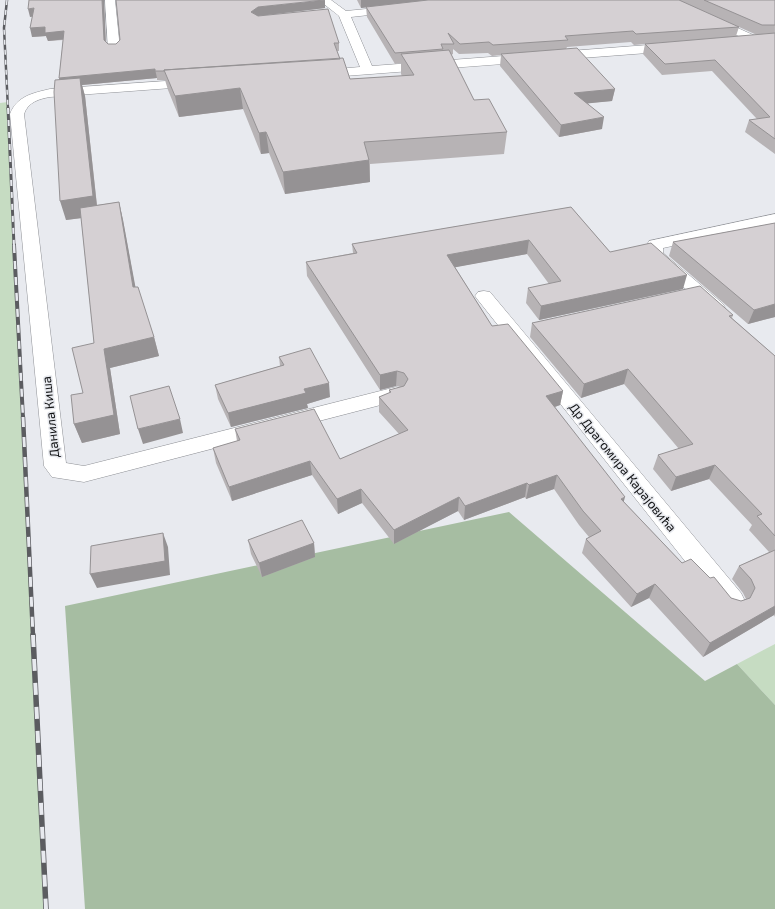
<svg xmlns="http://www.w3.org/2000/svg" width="775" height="909" font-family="'Exo 2',sans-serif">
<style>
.green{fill:#c6dcc2}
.forest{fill:#a6bda2}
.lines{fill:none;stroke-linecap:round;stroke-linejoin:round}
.minor-casing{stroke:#8f9196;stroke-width:1}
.minor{fill:#fff;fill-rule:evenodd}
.rail-far4-casing{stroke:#5b5c60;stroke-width:2.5}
.rail-far3-casing{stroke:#5b5c60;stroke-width:3}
.rail-far2-casing{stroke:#5b5c60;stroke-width:4}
.rail-far1-casing{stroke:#5b5c60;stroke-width:4.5}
.rail-casing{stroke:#5b5c60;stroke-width:5.5}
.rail-far4{stroke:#e8eaef;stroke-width:1.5;stroke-dasharray:5;stroke-linecap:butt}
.rail-far3{stroke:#e8eaef;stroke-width:2;stroke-dasharray:6;stroke-linecap:butt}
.rail-far2{stroke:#e8eaef;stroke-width:2.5;stroke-dasharray:8;stroke-linecap:butt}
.rail-far1{stroke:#e8eaef;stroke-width:3;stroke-dasharray:10;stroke-linecap:butt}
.rail{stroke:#e8eaef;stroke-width:4;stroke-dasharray:12;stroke-linecap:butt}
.wall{fill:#b7b3b5;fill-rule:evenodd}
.shaded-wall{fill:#959294}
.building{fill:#d5d0d3;stroke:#959294}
.labels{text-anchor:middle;stroke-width:3;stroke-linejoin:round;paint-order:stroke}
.street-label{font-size:13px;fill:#121315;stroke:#e8eaef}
</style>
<rect width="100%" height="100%" fill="#e8eaef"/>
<!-- green -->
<path class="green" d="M8,102L46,909H0V103Z
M775,644V705L737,664Z"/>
<!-- forest -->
<path class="forest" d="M509,512L705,681L737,664L775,705V909H85L65,606Z"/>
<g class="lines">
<defs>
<path id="minor" d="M105,0H115L120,49L118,51H110L108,49Z
M319,0H331L346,11L396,6L400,7L401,9L400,11L396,12L351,17L372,66L674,43L678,45L680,47L678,49L674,51L318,78L314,77L312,74L314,71L360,67L339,16Z
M662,0H676L762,39L764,41L762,43H754L663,2Z
M195,79L199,80L201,83L199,86L50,97C39,99 28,102 24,114L66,463L84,466L396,387L403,389L406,394L403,399L396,401L84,482L52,477L44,466L10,114C17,96 33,93 50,89Z
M775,214V224L663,248V253L722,303L725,307L722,311L716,313L710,311L647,254V245L649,241Z
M484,291L490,292L741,593L745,601L741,609L732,612L723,609L478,300L475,296L478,292Z"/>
</defs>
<!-- minor casing -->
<use href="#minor" class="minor-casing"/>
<!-- minor -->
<use href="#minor" class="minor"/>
<defs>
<path id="rail-far4" d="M7,0L4,28L8,109"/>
<path id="rail-far3" d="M8,108L14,246"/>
<path id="rail-far2" d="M14,245L23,418"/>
<path id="rail-far1" d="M23,417L33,636"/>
<path id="rail" d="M33,635L46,909"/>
</defs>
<!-- rail-far4 casing -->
<use href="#rail-far4" class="rail-far4-casing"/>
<!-- rail-far3 casing -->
<use href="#rail-far3" class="rail-far3-casing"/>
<!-- rail-far2 casing -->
<use href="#rail-far2" class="rail-far2-casing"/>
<!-- rail-far1 casing -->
<use href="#rail-far1" class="rail-far1-casing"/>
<!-- rail casing -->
<use href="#rail" class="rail-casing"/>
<!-- rail-far4 -->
<use href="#rail-far4" class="rail-far4"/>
<!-- rail-far3 -->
<use href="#rail-far3" class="rail-far3"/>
<!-- rail-far2 -->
<use href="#rail-far2" class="rail-far2"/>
<!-- rail-far1 -->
<use href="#rail-far1" class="rail-far1"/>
<!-- rail -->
<use href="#rail" class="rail"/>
</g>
<!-- wall -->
<path class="wall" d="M104,0L106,42L108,44H116L120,40L116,0L325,8L258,16L339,43V51H337L340,59L350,79L402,76L401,74V63L395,64L367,17L366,7L361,8L357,0H775V154L745,132L749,120L757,119L712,71L662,75L643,54L645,44L634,45L631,42L567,47L566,49L615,89L612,101L588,103L602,129L559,137L500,66L501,55L492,56L488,53L459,54L453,49V54L451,55L474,100L507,132L504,154L370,164V182L285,194L269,153L261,154L243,109L179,117L168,90L165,80H157V78L82,85L85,96L97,205L119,202L123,220L135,287L154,337L159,356L110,368L120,434L82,443L74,424L83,393L94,343L81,218L66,220L59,78L63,40L48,41L46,36L32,37V17H30ZM739,27L757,35L736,36Z
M571,207L610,252L683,289L539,320L526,303L528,288L549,284L527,254L455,267L492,326L563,391L560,405L555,407L624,502L682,563L710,578L731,598L741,601L746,599L743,593L732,579L739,566L769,552L749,530L752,525L709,479L671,491L653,469L658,455L679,449L624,384L581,398L530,337L532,323L733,315L732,318L775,356V617L774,615L703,657L649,598L631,607L582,553L586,539L589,537L579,525L554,489L526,499L525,497L464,520L458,511L394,544L362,503L338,514L312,475L232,501L216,463L213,448L237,441L235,429L340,459L399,434L379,412V397L389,393V390L401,387L396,386L380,390L307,276L306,262L353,253L352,244Z
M775,223V317L748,324L669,256L673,242Z
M279,357L330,397L307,404L308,408L231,427L218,399L215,385L280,366Z
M248,540L314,543L315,557L262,577L251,554Z"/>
<!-- shaded-wall -->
<path class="shaded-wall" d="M102,0H104L106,49L104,40Z
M325,0V8L259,16L252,21L251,12L258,7Z
M361,0H432L361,8Z
M34,8L37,16L30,17L28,9Z
M45,27L64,31L67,39L48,41L46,36L32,37L30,28Z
M155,69L157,78L82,85L85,96L98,216L66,220L60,201L62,87L59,78Z
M240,88L243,109L179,117L175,96Z
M615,89L612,101L572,105L574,93Z
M604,117L602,129L559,137L561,125Z
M266,132L269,153L261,154L259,133Z
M369,160L370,182L285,194L283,172Z
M119,202L123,220L139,306L133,287Z
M529,240L527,254L446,269L447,255Z
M687,275L683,289L539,320L541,306Z
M775,304V317L748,324L754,310Z
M154,337L159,356L110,368L120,434L82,443L74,424L104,349Z
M628,369L624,384L581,398L584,384Z
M397,371L396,386L380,390V375Z
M329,383L330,397L307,404L308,408L231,427L228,413L304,389Z
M563,391L560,405L543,411L546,396Z
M180,419L183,433L143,444L138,429Z
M310,461L312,475L232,501L229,487Z
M715,465L709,479L671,491L676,477Z
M557,475L554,489L526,499L529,485Z
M527,483L525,497L464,520L465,506Z
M361,489L362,503L338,514L337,499Z
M459,497L458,511L394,544V530Z
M625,497L621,512V499Z
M163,533L168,547L170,575L97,588L90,574Z
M314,543L315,557L262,577L259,563Z
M655,584L649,598L631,607L637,594Z
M775,606V613L774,615L703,657L710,643Z"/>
<!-- building -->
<path class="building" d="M29,0H102L104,40L108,44H116L120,40L116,0H324L258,7L251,12L258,16L328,9L339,43H334L340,59L164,70V71H155V69L59,78L64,31L45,33V27L30,28L34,8L28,9Z
M428,0H679L739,27L636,34L633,31L565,36L568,40L493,45L489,42L460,44L448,33L454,44H441L443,49L395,53L366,7Z
M704,0H775V25H762Z
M775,33V139L749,120L770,117L715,60L665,64L645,44Z
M577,48L615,89L574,93L604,117L561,125L501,54Z
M449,50L474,100L489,99L507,132L364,142L369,160L283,172L266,132L259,133L240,88L175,96L164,70L343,58L350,79L414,75L401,54Z
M80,78L93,196L60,201L54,92L55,80Z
M119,202L133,287H138L154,337L104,349L114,415L74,424L71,395L83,393L72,348L94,343L80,208Z
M571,207L610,252L651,243L687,275L541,306L528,288L561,281L529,240L447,255L492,326L508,324L563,391L546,396L625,497L621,499L682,563L691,559L710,578L714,577L731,598L741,601L750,598L755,588L751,579L739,566L775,550V606L710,643L655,584L637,594L586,539L601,531L583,511L557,475L529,485L527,483L465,506L459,497L394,530L361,489L337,499L310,461L229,487L213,448L240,440L235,429L314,409L340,459L408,430L379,397L391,392L389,390L404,386L408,379L404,373L397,371L380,375L306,262L357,253L352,244Z
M775,223V304L754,310L673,242Z
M700,286L733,315L729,316L775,356V536L757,516L762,514L715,465L676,477L658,455L693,444L628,369L584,384L532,323Z
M310,348L329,383L304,389L306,393L228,413L215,385L284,365L279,357Z
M169,386L180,419L138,429L130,396Z
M302,520L314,543L259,563L248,540Z
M163,533L165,561L90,574L91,546Z"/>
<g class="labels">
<!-- street labels -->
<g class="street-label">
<text transform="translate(50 417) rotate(-96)" y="5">Данила Киша</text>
<text transform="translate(623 467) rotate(51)" y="5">Др Драгомира Карајовића</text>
</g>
</g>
</svg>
